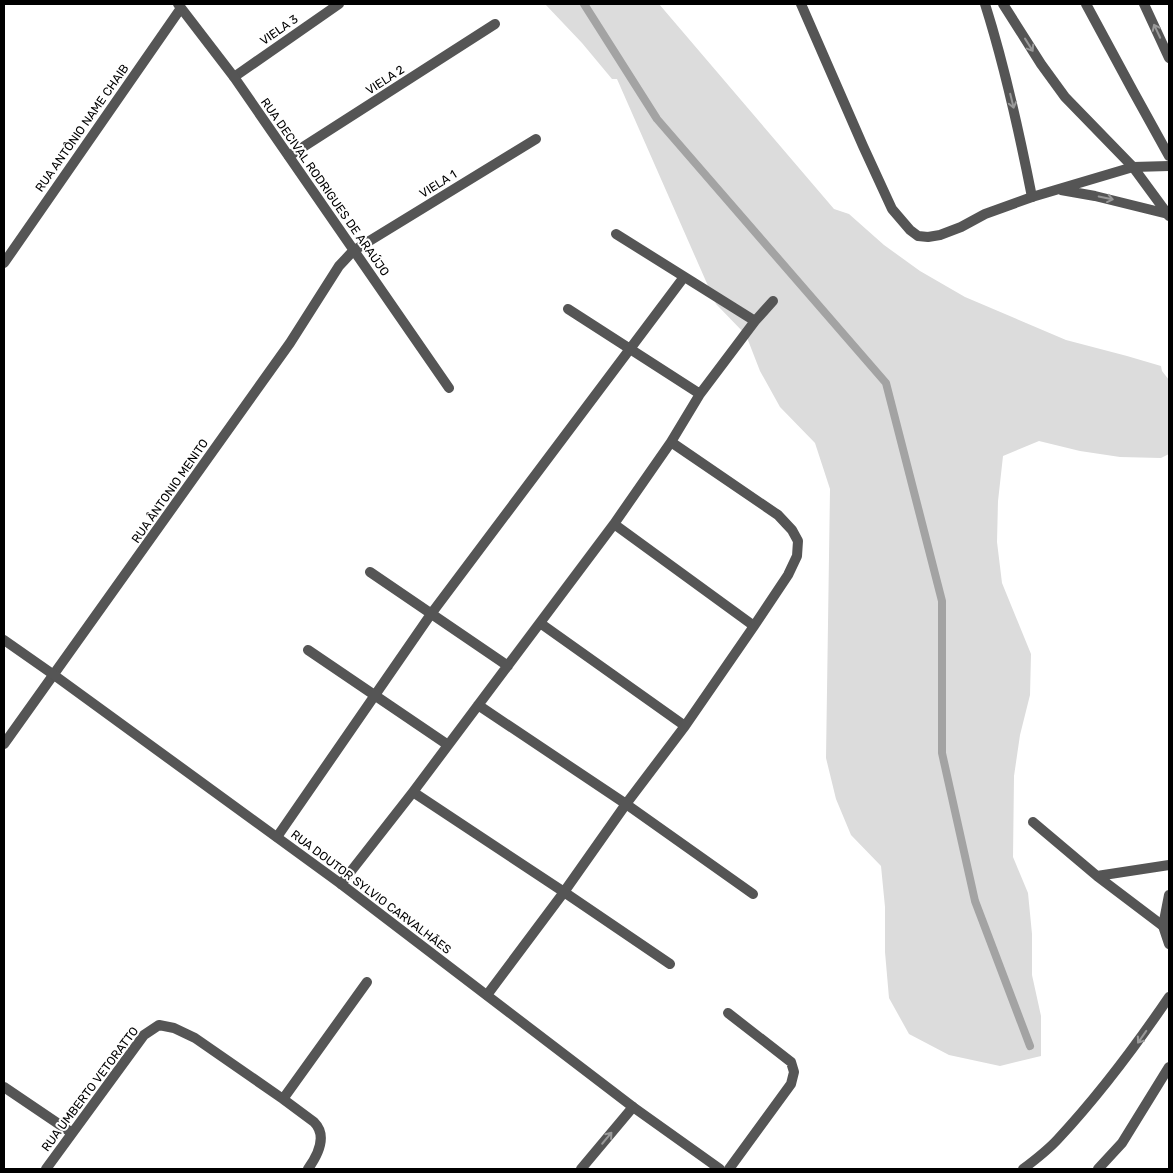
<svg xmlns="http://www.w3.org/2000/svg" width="1173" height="1173" font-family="Rubik,sans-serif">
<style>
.green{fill:#dcdcdc}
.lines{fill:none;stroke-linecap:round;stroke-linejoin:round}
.stream{stroke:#a3a3a3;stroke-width:8}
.service{stroke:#555;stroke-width:10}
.minor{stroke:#555;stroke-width:10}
.tertiary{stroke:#555;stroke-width:10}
.oneway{stroke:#999}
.labels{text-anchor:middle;stroke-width:4;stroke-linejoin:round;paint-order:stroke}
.street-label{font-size:12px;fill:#000;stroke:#fff}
</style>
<rect width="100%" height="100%" fill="#fff"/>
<!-- green -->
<path class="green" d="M545,4H659L834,209L849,214L884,245L920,271L965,297L1066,340L1127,356L1161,366L1162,371L1169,380V454L1161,458L1120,457L1080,451L1039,441L1003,456L998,501L997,542L1002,583L1031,654L1030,695L1020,735L1014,776L1013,857L1028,893L1032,934V975L1041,1016V1056L1000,1066L949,1055L909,1034L889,998L885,952V907L881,866L851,835L836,799L826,758L830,489L815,443L780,407L760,371L746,335L716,304L617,79H612L582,43Z"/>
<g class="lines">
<!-- stream -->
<path class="stream" d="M584,4L657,119L886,383L942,601V753L975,901L1030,1046"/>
<!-- service -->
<path class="service" d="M1086,4L1133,91L1169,156
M234,77L339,4
M289,156L495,24
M353,251L536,139
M1098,1169L1122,1143L1169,1067"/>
<!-- minor -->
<path class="minor" d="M178,4L234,77L449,388
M801,4L863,146L892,209L910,230L918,236L928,237L940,235L961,227L985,214L1032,197L1133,167
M1061,190L1095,196L1168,214
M616,234L755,321
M4,263L181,8
M568,309L700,394
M614,524L754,626
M370,572L508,666
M540,623L685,726
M308,650L448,745
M478,705L626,804L753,894
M4,744L290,343L339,266L353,251
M413,792L564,892L670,964
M1033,822L1097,876L1163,926
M277,837L431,614L684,277
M1097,876L1169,865
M341,884L413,792L614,524L671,442L700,394L755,321L773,301
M487,995L564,892L626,804L685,726L754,626L788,575L797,556L798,541L792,530L778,515L671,442
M728,1013L791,1062L794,1072L791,1084L729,1169
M4,1087L72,1133
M283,1099L367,982
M46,1169L144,1035L159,1025L174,1028L195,1038L283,1099L314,1122C328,1136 318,1155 308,1169
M581,1169L633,1107"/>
<!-- tertiary -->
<path class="tertiary" d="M985,4C1005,67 1019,131 1032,197
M1003,4L1041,64L1065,97L1133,167L1169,216
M1144,4L1169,58
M1133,167L1169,166
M4,640L54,675L341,884L633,1107L720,1169
M1169,895L1163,926L1169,944
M1023,1169C1035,1160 1048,1150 1058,1139C1099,1095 1135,1047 1169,997"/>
</g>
<!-- one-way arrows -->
<defs><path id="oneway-shaft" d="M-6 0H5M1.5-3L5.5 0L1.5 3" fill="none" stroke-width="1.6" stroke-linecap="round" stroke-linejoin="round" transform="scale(1.25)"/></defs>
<g class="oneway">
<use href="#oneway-shaft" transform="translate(1157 31) rotate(-115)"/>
<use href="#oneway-shaft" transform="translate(1029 45) rotate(58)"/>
<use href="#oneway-shaft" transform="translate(1012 101) rotate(76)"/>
<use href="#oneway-shaft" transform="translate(1106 198) rotate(12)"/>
<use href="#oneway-shaft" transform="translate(1142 1037) rotate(125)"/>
<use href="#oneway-shaft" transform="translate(607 1138) rotate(-50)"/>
</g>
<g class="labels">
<!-- street labels -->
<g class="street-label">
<text transform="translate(279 30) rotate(-35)" y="4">VIELA 3</text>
<text transform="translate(385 80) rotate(-33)" y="4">VIELA 2</text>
<text transform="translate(82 128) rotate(-55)" y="4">RUA ANTÔNIO NAME CHAIB</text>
<text transform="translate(438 184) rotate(-32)" y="4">VIELA 1</text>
<text transform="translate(325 187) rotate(55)" y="4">RUA DECIVAL RODRIGUES DE ARAÚJO</text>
<text transform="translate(170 491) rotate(-55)" y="4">RUA ÂNTONIO MENITO</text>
<text transform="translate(371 892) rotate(37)" y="4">RUA DOUTOR SYLVIO CARVALHÃES</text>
<text transform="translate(90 1089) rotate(-53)" y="4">RUA UMBERTO VETORATTO</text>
</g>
</g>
<!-- border -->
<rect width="1173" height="1173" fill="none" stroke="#000000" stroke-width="10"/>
</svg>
